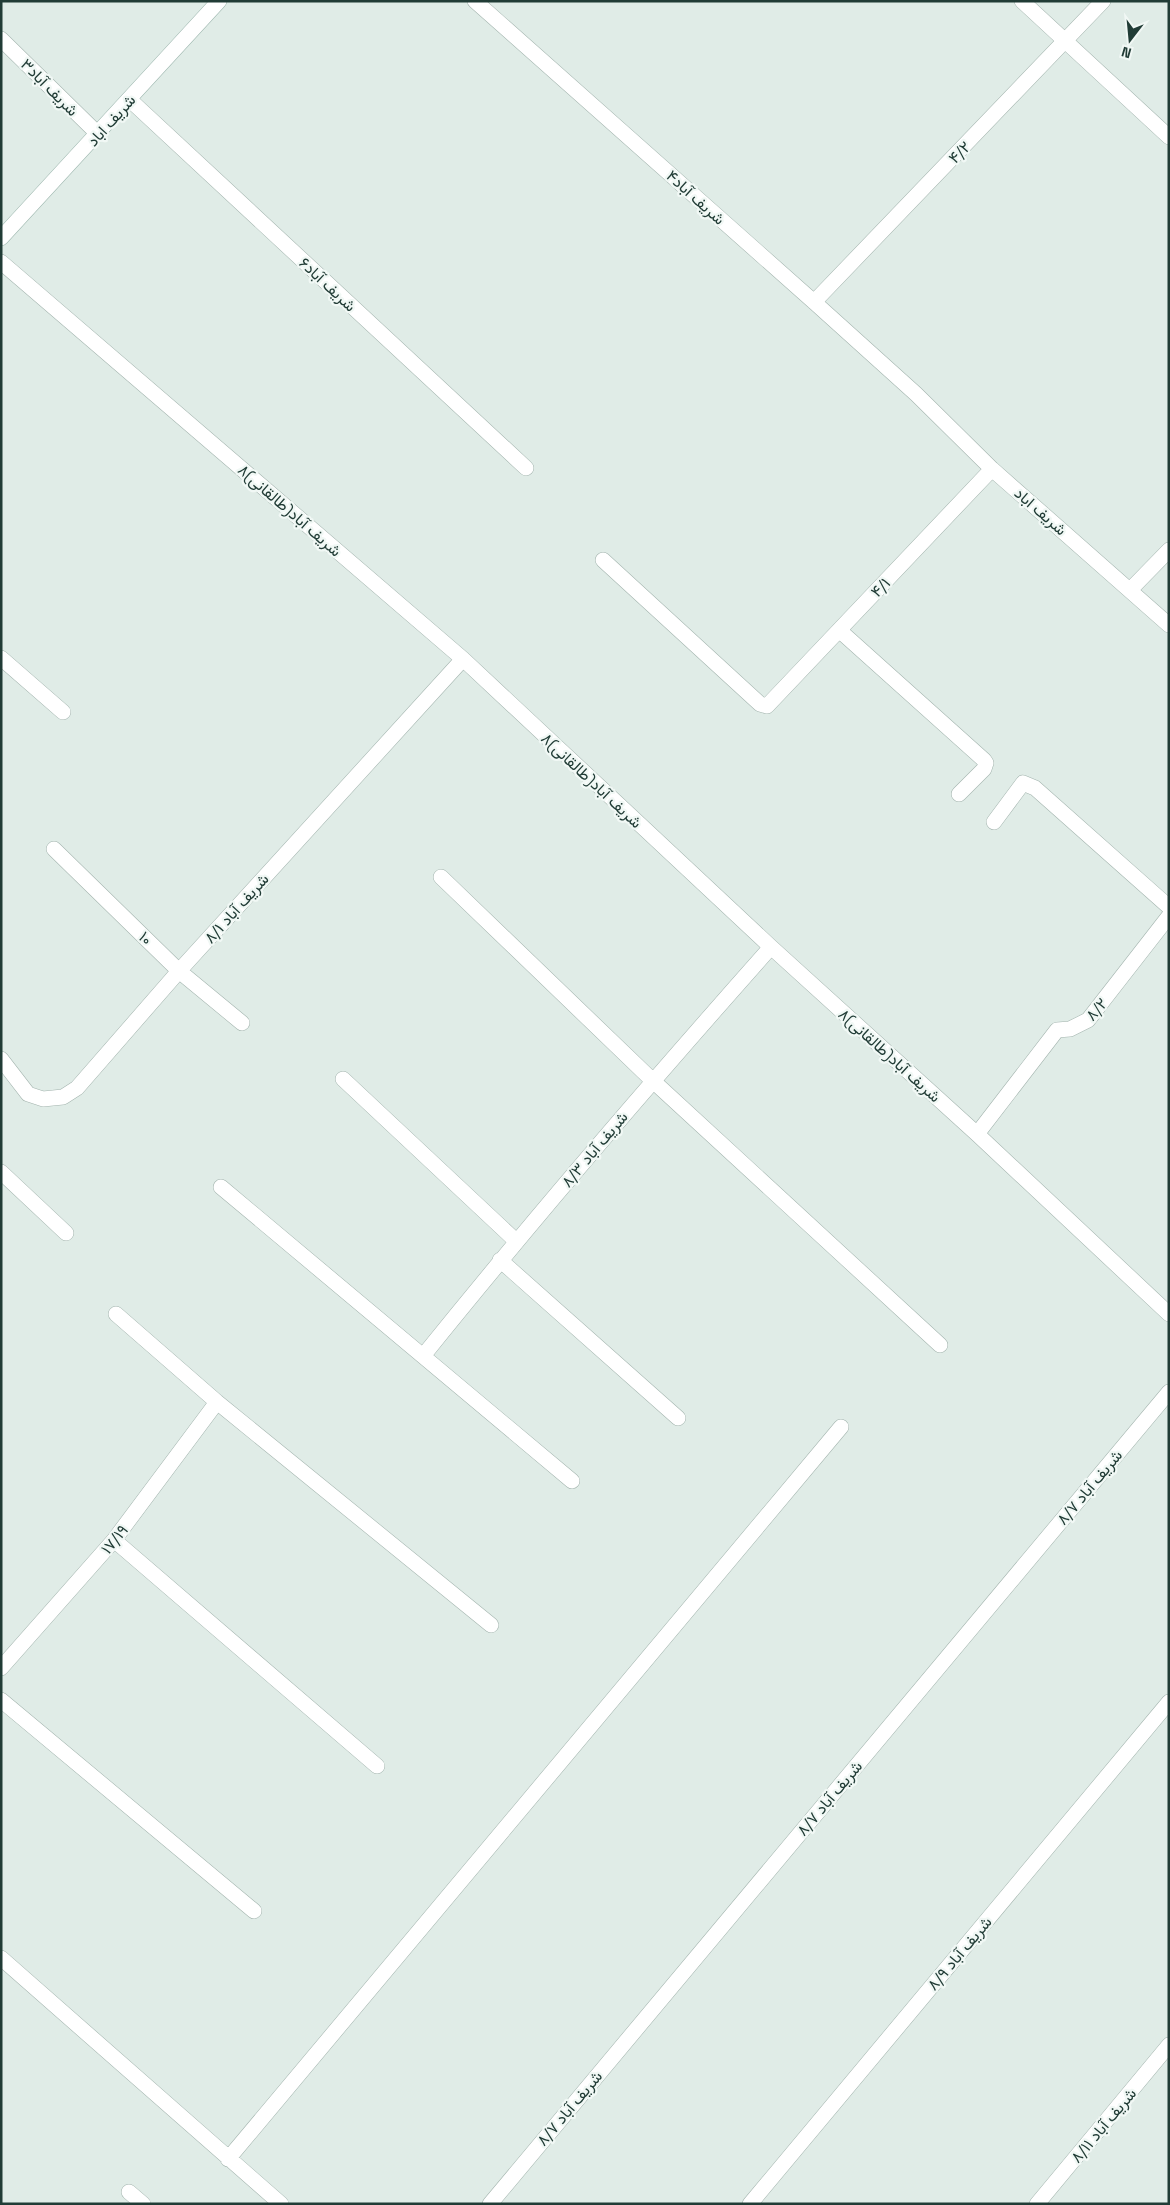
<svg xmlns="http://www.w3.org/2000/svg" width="1170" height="2205" font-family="'Space Grotesk',Vazirmatn,sans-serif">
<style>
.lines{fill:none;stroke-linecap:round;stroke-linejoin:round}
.minor-casing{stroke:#a3b4ae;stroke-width:16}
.secondary-casing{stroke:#9fb8b0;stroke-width:16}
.minor{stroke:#fff;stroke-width:15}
.secondary{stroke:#fff;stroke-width:15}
.labels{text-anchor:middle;stroke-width:4.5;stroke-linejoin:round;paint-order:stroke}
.street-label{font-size:16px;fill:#213c36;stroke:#f1f8f5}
</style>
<rect width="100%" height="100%" fill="#e0ece7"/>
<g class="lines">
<defs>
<path id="minor" d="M475,1L814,302L916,394L992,469L1169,625
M1022,1L1169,137
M1,39L98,134
M129,99L526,468
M1,262L463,659L771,947L977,1134L1169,1314
M814,302L1103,1
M603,560L760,704L767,706L992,469
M1130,590L1169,550
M839,630L984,760L986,763L984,769L959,794
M1,658L63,712
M994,822L1023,783L1035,788L1169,907
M54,849L179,971L242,1023
M441,877L652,1080L940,1345
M1,1059L28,1094L43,1099L63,1097L77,1088L179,971L463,659
M343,1079L516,1241
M977,1134L1057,1030L1070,1029L1088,1020L1169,916
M1,1172L66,1233
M221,1187L572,1481
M500,1260L678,1418
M116,1314L217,1402L491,1625
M423,1356C535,1217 652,1081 771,947
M114,1540L377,1766
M1,1668L114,1540L217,1402
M1,1700L254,1911
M1,1958L281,2204
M228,2159L841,1427
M129,2192L143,2204
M490,2204L1169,1392
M750,2204L1169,1702
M1037,2204L1169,2045"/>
<path id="secondary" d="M1,238L219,1"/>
</defs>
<!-- minor casing -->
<use href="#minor" class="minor-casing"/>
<!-- secondary casing -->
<use href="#secondary" class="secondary-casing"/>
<!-- minor -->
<use href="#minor" class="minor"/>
<!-- secondary -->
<use href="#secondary" class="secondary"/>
</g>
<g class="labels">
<!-- street labels -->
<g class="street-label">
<text transform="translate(50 87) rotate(45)" y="6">شریف آباد۳</text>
<text transform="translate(111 120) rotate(-48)" y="6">شریف اباد</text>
<text transform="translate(959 152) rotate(-46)" y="6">۴/۲</text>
<text transform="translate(696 197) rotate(42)" y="6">۴شریف آباد</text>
<text transform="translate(328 284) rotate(43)" y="6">شریف آباد۶</text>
<text transform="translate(290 510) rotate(41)" y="6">۸شریف آباد(طالقانی)</text>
<text transform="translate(1041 511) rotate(41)" y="6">شریف اباد</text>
<text transform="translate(880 587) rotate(-46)" y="6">۴/۱</text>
<text transform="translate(592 780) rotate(43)" y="6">۸شریف آباد(طالقانی)</text>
<text transform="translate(236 908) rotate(-48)" y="6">شریف آباد ۸/۱</text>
<text transform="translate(146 938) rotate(44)" y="6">۱۰</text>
<text transform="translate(1096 1009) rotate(-49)" y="6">۸/۲</text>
<text transform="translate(890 1055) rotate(42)" y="6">۸شریف آباد(طالقانی)</text>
<text transform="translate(594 1149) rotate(-50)" y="6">شریف آباد ۸/۳</text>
<text transform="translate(1089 1487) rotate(-50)" y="6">شریف آباد ۸/۷</text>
<text transform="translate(114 1539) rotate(-51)" y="6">۱۷/۱۹</text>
<text transform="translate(829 1798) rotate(-50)" y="6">شریف آباد ۸/۷</text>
<text transform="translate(959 1953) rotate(-50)" y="6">شریف آباد ۸/۹</text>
<text transform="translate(569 2108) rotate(-50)" y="6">شریف آباد ۸/۷</text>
<text transform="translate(1103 2125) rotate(-50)" y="6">شریف آباد ۸/۱۱</text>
</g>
</g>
<!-- border -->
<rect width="1170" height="2205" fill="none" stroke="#213c36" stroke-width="5"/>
<!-- north arrow -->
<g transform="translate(1130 40) rotate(196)" stroke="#f1f8f5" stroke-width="4" paint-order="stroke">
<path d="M0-4L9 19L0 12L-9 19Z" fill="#213c36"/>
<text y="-8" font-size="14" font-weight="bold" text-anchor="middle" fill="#213c36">N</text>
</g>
</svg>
